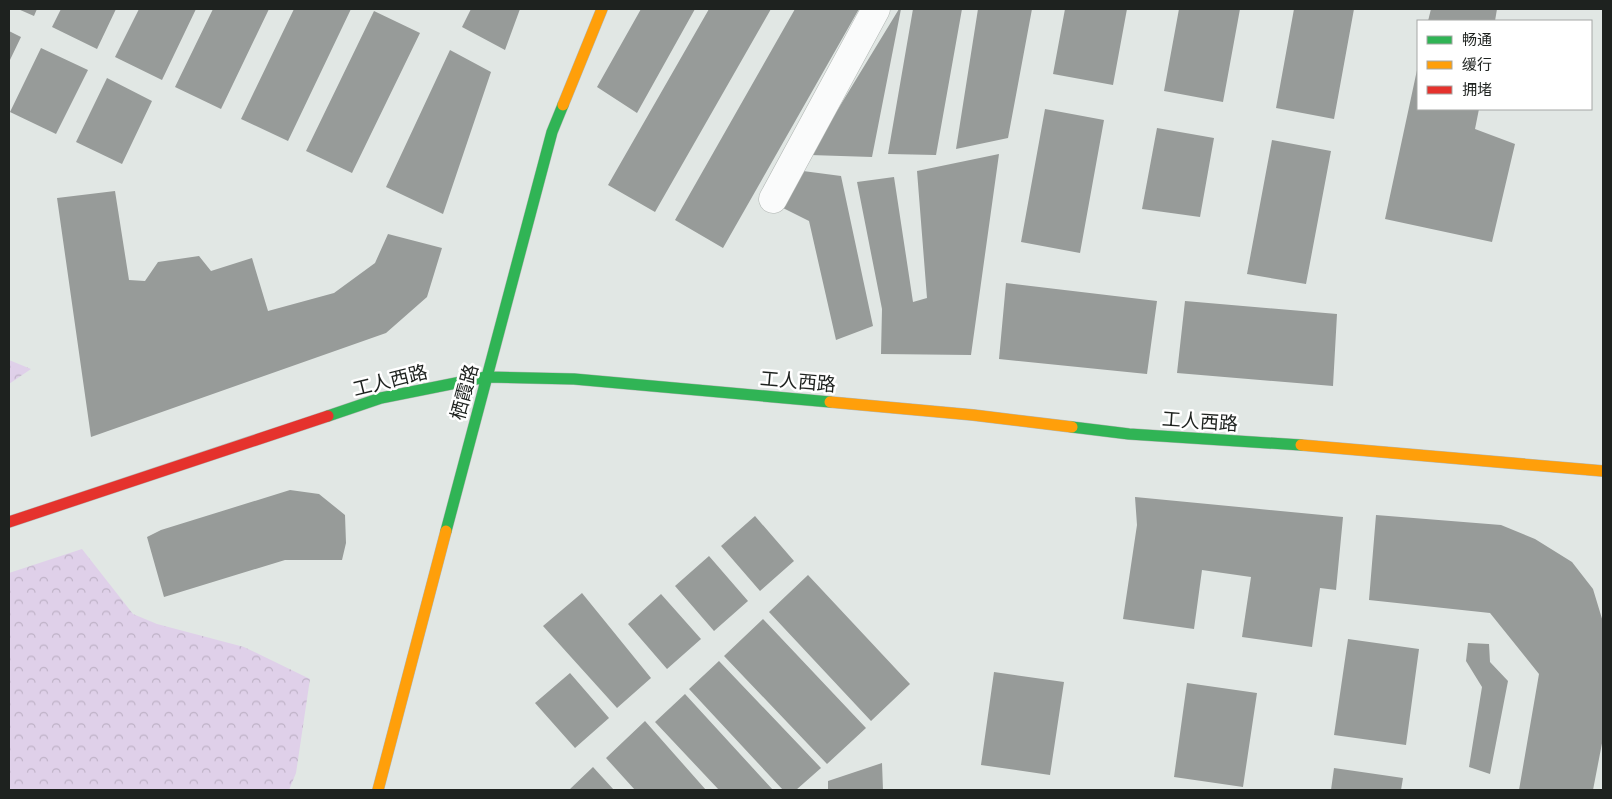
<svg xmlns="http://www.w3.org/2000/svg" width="1612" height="799" font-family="'PT Sans Narrow','Noto Sans SC',sans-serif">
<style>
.forest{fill:url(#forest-crowns)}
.building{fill:#979b99}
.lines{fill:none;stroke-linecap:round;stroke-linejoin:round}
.street-casing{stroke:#b2b7b4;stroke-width:29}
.fast-casing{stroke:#b2b7b4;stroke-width:12}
.slow-casing{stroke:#b2b7b4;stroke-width:12}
.jam-casing{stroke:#b2b7b4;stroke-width:12}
.street{stroke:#fafbfb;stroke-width:28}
.fast{stroke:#30b455;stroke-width:11}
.slow{stroke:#ff9f0a;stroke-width:11}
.jam{stroke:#e5322d;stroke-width:11}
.labels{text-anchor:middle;stroke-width:5;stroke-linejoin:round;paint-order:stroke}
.street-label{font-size:19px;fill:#1e221f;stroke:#fff}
</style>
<defs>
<pattern id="forest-crowns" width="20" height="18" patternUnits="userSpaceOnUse" patternTransform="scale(1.25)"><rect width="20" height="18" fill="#dfd0e9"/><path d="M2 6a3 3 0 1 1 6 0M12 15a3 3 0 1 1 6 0" fill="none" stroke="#bfb2c7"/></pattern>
</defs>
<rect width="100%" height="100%" fill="#e1e7e4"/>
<!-- forest -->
<path class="forest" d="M9,360L31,369L9,384Z
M82,549L133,614L157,624L244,647L310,679L296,773L289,790H9V573Z"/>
<!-- building -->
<path class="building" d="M18,9H37L34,16Z
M61,9H116L97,49L52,27Z
M139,9H196L162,80L115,57Z
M213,9H269L221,109L175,87Z
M294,9H351L288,141L241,119Z
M471,9H520L505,50L462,27Z
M641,9H695L637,113L597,87Z
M709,9H771L655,212L608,185Z
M795,9H859L723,248L675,220Z
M899,9H901L872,157L810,155Z
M913,9H962L936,155L888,154Z
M978,9H1032L1008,138L956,149Z
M1065,9H1127L1113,85L1053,74Z
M1179,9H1240L1223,102L1164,91Z
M1294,9H1354L1334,119L1276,108Z
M1431,9H1497L1495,21H1428Z
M374,11L420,33L352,173L306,151Z
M9,31L21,37L9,62Z
M41,48L88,70L56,134L10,112Z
M450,50L491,72L443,214L386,187Z
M1417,70L1418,109H1479L1475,129L1515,144L1492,242L1385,219Z
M107,78L152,101L122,164L76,142Z
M1045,109L1104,120L1080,253L1021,242Z
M1157,128L1214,138L1200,217L1142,209Z
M1272,140L1331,151L1306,284L1247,274Z
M999,154L971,355L881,354L882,309L857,182L894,177L913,302L927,298L917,171Z
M803,171L841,176L873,326L836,340L809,221L783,208Z
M115,191L129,280L145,281L158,262L199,256L211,271L252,258L268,311L334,293L375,263L388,234L442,248L427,297L386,333L91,437L57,198Z
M1006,283L1157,301L1147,374L999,359Z
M1185,301L1337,314L1333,386L1177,373Z
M290,490L319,494L345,515L346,543L342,560H285L164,597L147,537L161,530Z
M1135,497L1343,517L1336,590L1320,588L1312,647L1242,637L1251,577L1202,570L1194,629L1123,619L1137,525Z
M1376,515L1501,525L1535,539L1572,562L1593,589L1603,622V738L1593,790H1519L1539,674L1490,613L1369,600Z
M755,516L794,561L760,591L721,546Z
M709,556L748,601L714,631L675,586Z
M808,575L910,684L871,721L769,612Z
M582,593L651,678L617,708L543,626Z
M661,594L701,639L667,669L628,624Z
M763,619L866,728L827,764L724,656Z
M1348,639L1419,649L1406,745L1334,735Z
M1468,643L1489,644L1490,662L1508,681L1490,774L1469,767L1482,687L1466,661Z
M719,661L821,768L796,790H783L689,689Z
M994,672L1064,682L1050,775L981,765Z
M570,673L609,718L575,748L535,703Z
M1187,683L1257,693L1243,787L1174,777Z
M685,694L773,790H719L655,722Z
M645,721L706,790H635L606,758Z
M882,763L883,790H828V781Z
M593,767L614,790H569Z
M1334,768L1403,778L1401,790H1331Z"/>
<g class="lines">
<defs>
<path id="street" d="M773,199L876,9"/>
<path id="fast" d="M328,416L381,398L486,377L574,379L830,402
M1072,427L1129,434L1301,445
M446,531L552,132L563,105"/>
<path id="slow" d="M563,105L602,9
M830,402L973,415L1072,427
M1301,445L1603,471
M378,790L446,531"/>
<path id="jam" d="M9,522L328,416"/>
</defs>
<!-- street casing -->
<use href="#street" class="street-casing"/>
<!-- fast casing -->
<use href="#fast" class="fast-casing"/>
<!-- slow casing -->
<use href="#slow" class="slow-casing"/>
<!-- jam casing -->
<use href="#jam" class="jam-casing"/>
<!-- street -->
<use href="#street" class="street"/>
<!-- fast -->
<use href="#fast" class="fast"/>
<!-- slow -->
<use href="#slow" class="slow"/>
<!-- jam -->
<use href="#jam" class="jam"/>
</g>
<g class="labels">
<!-- street labels -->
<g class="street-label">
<text transform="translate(390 380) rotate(-14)" y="7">工人西路</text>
<text transform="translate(798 381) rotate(5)" y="7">工人西路</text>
<text transform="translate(464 392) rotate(-75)" y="7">栖霞路</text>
<text transform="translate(1200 421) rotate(4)" y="7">工人西路</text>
</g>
</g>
<!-- border -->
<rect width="1612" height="799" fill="none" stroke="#1e221f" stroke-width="20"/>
<!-- legend -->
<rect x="1417" y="20" width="175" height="90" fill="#ffffff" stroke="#a5a7a5"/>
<rect x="1427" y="36" width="25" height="8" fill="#30b455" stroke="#a5a7a5"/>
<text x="1462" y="45" font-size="15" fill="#1e221f">畅通</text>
<rect x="1427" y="61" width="25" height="8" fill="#ff9f0a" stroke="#a5a7a5"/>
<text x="1462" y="70" font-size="15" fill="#1e221f">缓行</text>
<rect x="1427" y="86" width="25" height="8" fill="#e5322d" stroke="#a5a7a5"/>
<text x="1462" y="95" font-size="15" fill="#1e221f">拥堵</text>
</svg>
